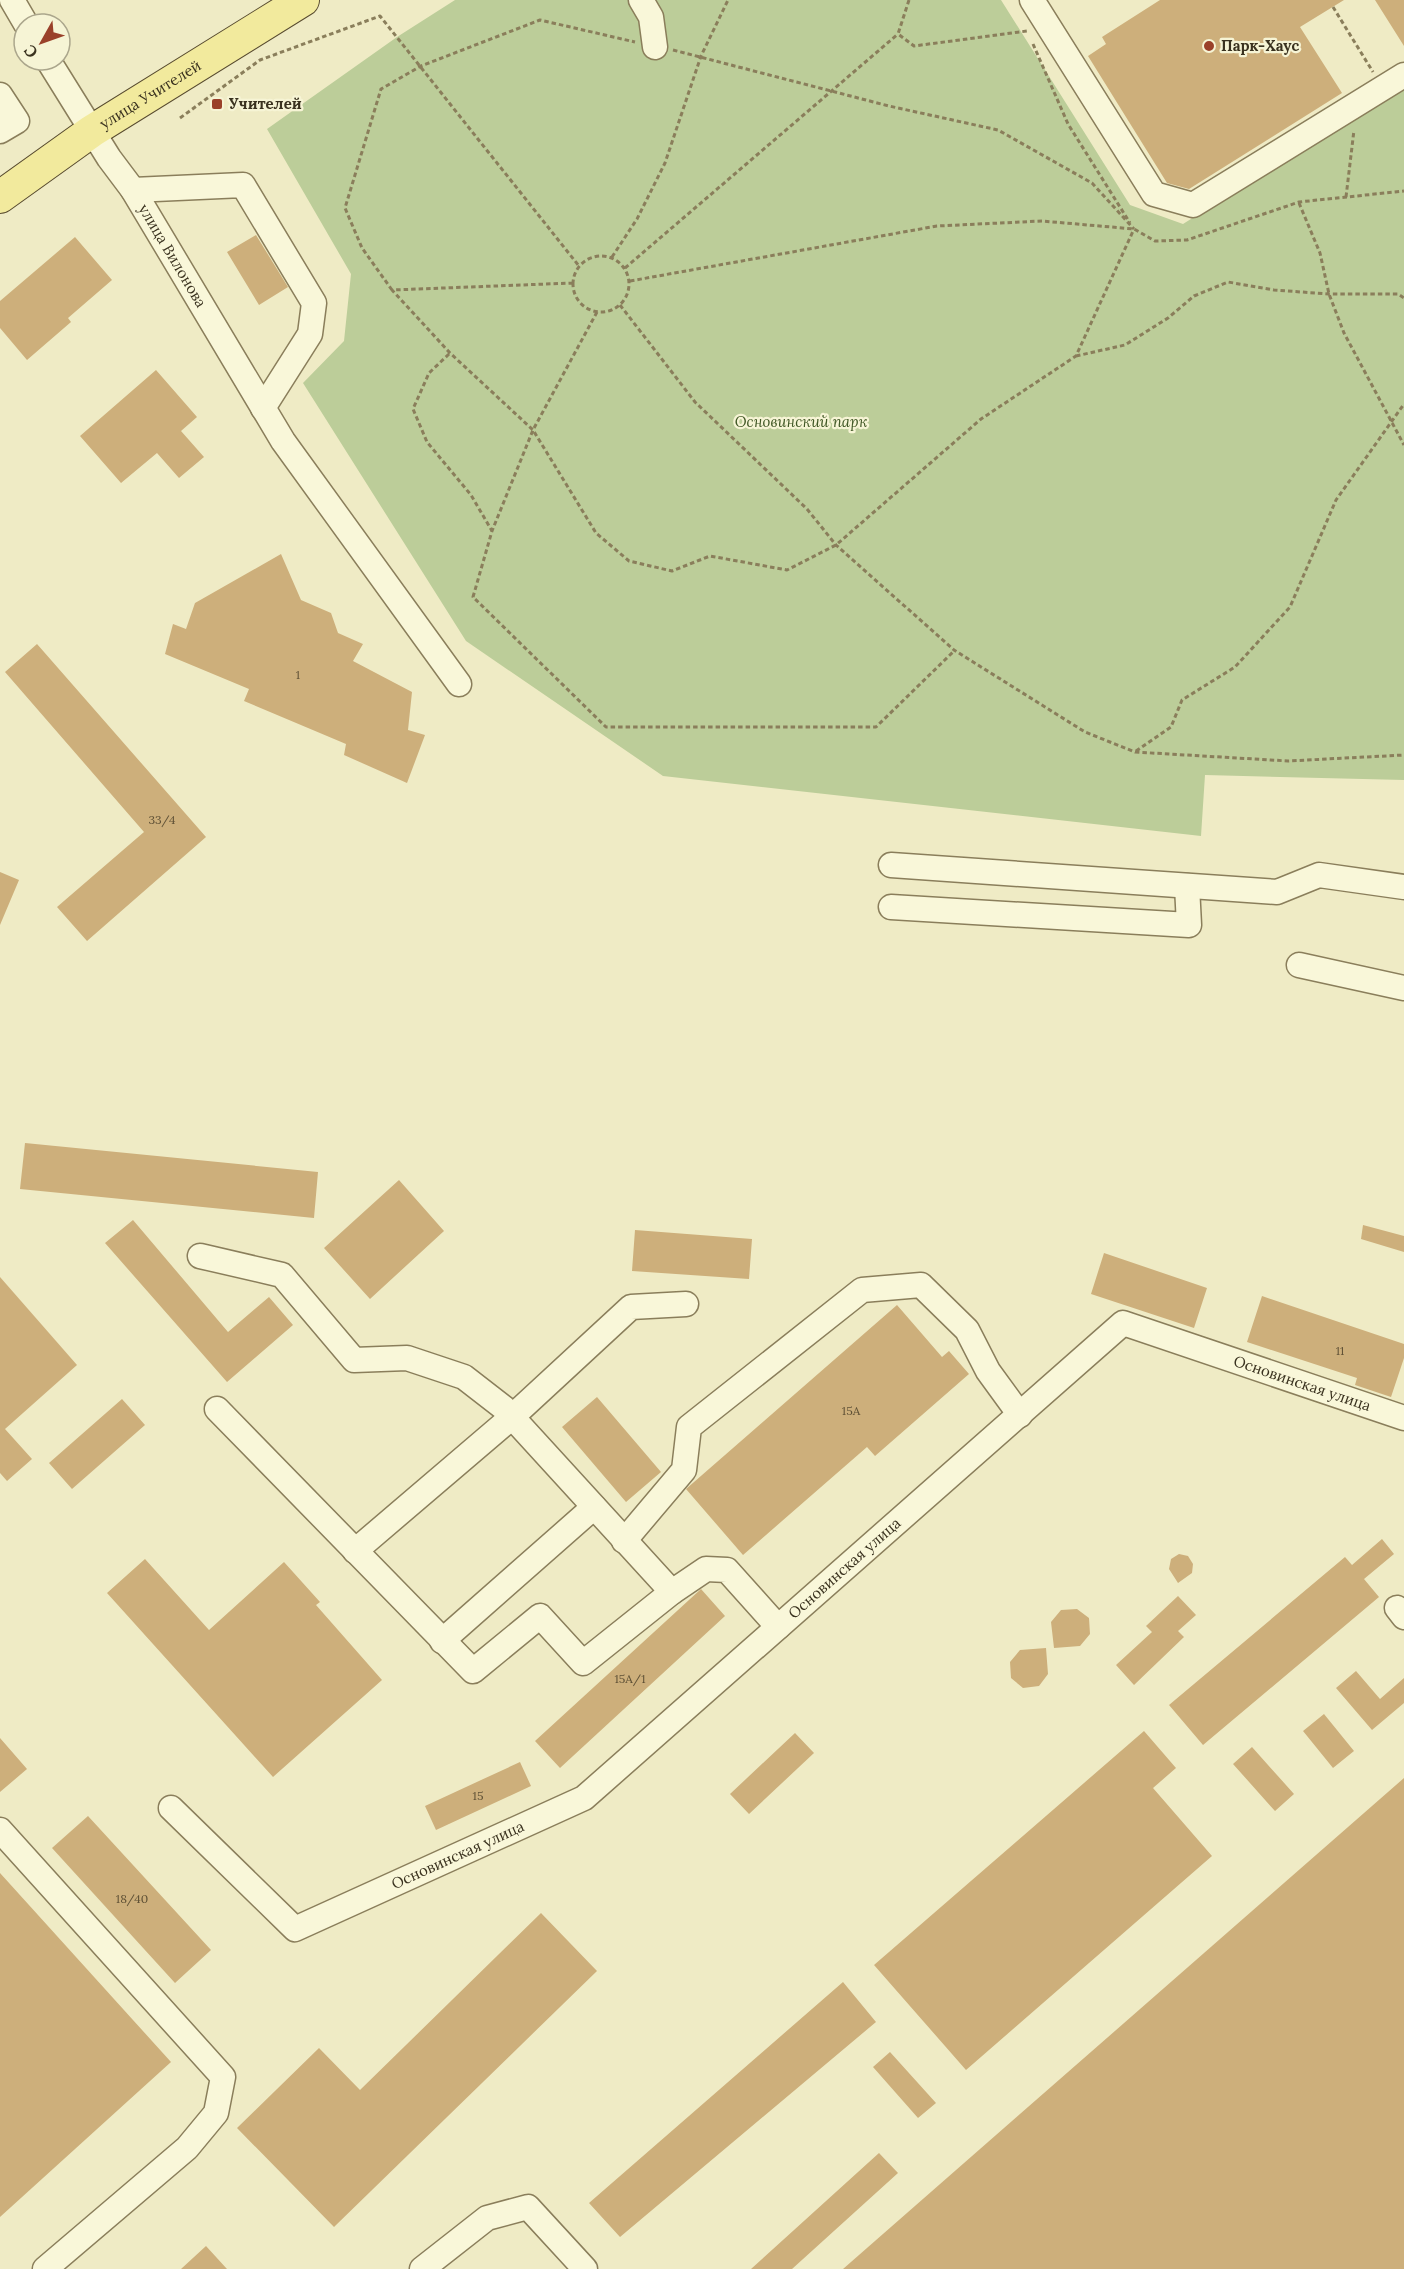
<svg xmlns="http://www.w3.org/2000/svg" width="1404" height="2269" font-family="Lora,serif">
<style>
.green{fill:#bccd99}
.building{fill:#cdaf7b}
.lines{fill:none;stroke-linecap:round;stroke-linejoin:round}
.minor-casing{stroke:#8a7e5b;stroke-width:27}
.major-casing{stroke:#584b2f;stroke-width:34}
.path{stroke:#8a7e5b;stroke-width:3;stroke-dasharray:4.5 3;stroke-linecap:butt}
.minor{stroke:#f9f7d9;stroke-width:24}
.major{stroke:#f2ea9d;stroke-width:32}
.poi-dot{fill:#9a412a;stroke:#f6f4d5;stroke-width:2}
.labels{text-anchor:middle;stroke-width:4.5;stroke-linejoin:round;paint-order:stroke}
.number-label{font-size:12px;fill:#5f5136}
.poi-label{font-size:15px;font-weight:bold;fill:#3a321f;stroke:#f6f4d5;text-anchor:start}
.street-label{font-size:15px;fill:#3a321f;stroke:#f6f4d5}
.park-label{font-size:15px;font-style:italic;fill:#405725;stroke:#f6f4d5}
</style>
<rect width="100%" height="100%" fill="#efebc5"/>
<!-- green -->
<path class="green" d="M455,0H1001L1130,205L1183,224L1404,85V780L1205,775L1201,836L663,776L466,641L303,383L344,341L351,274L267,129L397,37Z"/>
<!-- building -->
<path class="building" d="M1160,0H1344L1300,27L1342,93L1189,189L1167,183L1088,56L1106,44L1102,37Z
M1375,0H1404V46Z
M256,235L288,287L259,305L227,252Z
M75,237L112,280L68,318L71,322L27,360L0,328V301Z
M156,370L197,417L181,431L204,457L179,478L157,453L121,483L80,436Z
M281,554L301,600L331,613L338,633L363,644L353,661L412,692L408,730L425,735L407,783L344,755L346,744L244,701L249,689L165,654L173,624L186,629L195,603Z
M37,644L206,837L87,941L57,907L144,832L5,672Z
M0,872L19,880L0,925Z
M25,1143L318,1172L314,1218L20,1189Z
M399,1180L444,1231L370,1299L324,1248Z
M133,1220L228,1332L269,1297L293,1325L227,1382L105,1243Z
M1363,1225L1404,1236V1252L1361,1239Z
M635,1230L752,1239L749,1279L632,1271Z
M1104,1253L1207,1288L1194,1328L1091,1294Z
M0,1277L77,1365L5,1429L32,1459L7,1481L0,1473Z
M1262,1296L1404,1344V1358L1391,1397L1355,1385L1357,1378L1247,1342Z
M897,1305L942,1357L949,1351L969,1374L875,1456L867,1447L743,1555L686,1489Z
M597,1397L661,1472L626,1502L562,1427Z
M122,1399L145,1425L72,1489L49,1463Z
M1382,1539L1394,1554L1364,1579L1379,1597L1203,1745L1169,1705L1345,1557L1352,1565Z
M1179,1554L1188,1556L1193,1564L1192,1573L1178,1583L1169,1569L1171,1559Z
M145,1559L209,1630L284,1562L320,1602L316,1605L382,1680L273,1777L107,1593Z
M701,1589L725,1616L560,1768L535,1741Z
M1178,1596L1196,1615L1178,1631L1184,1637L1134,1685L1116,1665L1152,1632L1146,1626Z
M1077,1609L1089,1618L1090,1634L1080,1646L1054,1648L1051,1622L1061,1610Z
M1046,1648L1048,1674L1039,1686L1023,1688L1011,1678L1010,1662L1020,1650Z
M1356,1671L1380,1699L1404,1678V1703L1372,1730L1336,1688Z
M1324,1714L1354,1751L1333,1768L1303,1731Z
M1144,1731L1176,1768L1153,1788L1212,1856L966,2070L874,1965Z
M795,1733L814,1753L749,1814L730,1794Z
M0,1738L27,1769L0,1792Z
M1252,1747L1294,1794L1275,1811L1233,1764Z
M520,1762L531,1786L436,1830L425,1806Z
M1404,1778V2269H843Z
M88,1816L211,1950L175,1983L52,1848Z
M0,1873L171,2062L0,2217Z
M541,1913L597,1971L334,2227L237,2128L319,2048L360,2090Z
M843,1982L876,2022L620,2237L589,2203Z
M890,2052L936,2103L918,2118L873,2067Z
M879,2153L898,2173L792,2269H751Z
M206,2246L227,2269H181Z"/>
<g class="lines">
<defs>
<g id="minor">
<path d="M12,0L26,24"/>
<path d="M641,0L651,17L655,47"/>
<path d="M1032,0L1154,194L1193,205L1404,75"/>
<path id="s1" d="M48,60L109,158L133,190L283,441L459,684"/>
<path d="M0,95L17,121L0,131"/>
<path d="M133,190L243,185L314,303L310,334L263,408"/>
<path d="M891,865L1277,892L1319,875L1404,887"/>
<path d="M891,907L1189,925L1187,886"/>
<path d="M1299,965L1404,988"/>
<path d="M200,1256L282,1275L354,1360L407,1358L464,1377L504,1408L672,1592L706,1569L727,1570L778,1627"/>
<path d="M217,1409L473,1671L540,1616L583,1663L672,1592"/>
<path d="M624,1541L684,1470L689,1427L862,1290L921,1285L967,1330L988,1371L1020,1415"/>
<path d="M355,1551L512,1417L631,1307L686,1304"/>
<path d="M1397,1608L1404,1617"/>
<path d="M442,1641L594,1507"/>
<path id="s2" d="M171,1808L295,1929L584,1798L1123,1323L1404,1418"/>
<path d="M0,1830L223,2077L216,2113L187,2148L45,2269"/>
<path d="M422,2269L487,2218L528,2207L585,2269"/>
</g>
<g id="major">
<path id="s3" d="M0,197L92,131L303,0"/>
</g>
</defs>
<!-- minor casing -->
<use href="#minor" class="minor-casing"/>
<!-- major casing -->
<use href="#major" class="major-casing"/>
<!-- path -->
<path class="path" d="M909,0L898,34L914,46L1027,31
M1333,7L1373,72
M1033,44L1068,124L1130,223
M673,50L889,106L998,130L1092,183L1134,229
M180,118L260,60L380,16L579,266
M1346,197L1354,130
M1299,203L1320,253L1329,294L1344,333L1404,445
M573 284a28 28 0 1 1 56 0a28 28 0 1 1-56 0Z
M612,257L637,219L665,163L701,56L728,0
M625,268L898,34
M630,281L937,226L1042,221L1134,229L1155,241L1187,240L1299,202L1404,191
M573,283L392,290L450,353L533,430L596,533L629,561L672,571L710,556L787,570L836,545L981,419L1076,356L1134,229
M392,290L362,248L345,208L381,89L421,66L540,20L635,42
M620,305L695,402L807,509L836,545L954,650L1085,732L1135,752L1288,761L1404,755
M597,312L533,430L492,531L473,597L606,727H876L954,651
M449,354L429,373L413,409L427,442L471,495L492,531
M1076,356L1125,345L1168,318L1194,296L1228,282L1274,290L1329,294H1398L1404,298
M1136,751L1171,727L1182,700L1235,667L1290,607L1336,500L1404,404"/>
<!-- minor -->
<use href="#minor" class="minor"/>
<!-- major -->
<use href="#major" class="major"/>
</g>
<!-- markers -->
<g class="poi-dot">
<circle cx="1209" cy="46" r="6"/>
<rect x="211" y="98" width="12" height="12" rx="3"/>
</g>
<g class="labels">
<!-- number labels -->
<g class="number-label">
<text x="298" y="679">1</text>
<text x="162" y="824">33/4</text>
<text x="1340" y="1355">11</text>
<text x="851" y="1415">15А</text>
<text x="630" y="1683">15А/1</text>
<text x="478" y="1800">15</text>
<text x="132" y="1903">18/40</text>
</g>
<!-- poi labels -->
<g class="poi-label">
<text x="1221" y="51">Парк-Хаус</text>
<text x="229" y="109">Учителей</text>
</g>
<!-- street labels -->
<g class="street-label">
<text dy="5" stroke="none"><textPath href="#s3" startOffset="182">улица Учителей</textPath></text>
<text dy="5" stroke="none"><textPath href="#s1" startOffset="232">улица Вилонова</textPath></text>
<text dy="5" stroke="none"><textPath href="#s2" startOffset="1398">Основинская улица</textPath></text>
<text dy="5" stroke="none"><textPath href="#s2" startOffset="838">Основинская улица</textPath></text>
<text dy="5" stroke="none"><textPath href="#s2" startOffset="352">Основинская улица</textPath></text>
</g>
<!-- park labels -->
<g class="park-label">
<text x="801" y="427">Основинский парк</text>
</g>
</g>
<!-- north arrow -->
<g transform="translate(42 42) rotate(230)"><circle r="28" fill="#f6f4d5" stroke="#aba68c" stroke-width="1.5"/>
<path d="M0-4.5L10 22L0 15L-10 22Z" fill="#9a412a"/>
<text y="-9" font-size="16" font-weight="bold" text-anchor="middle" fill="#3a321f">С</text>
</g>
</svg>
